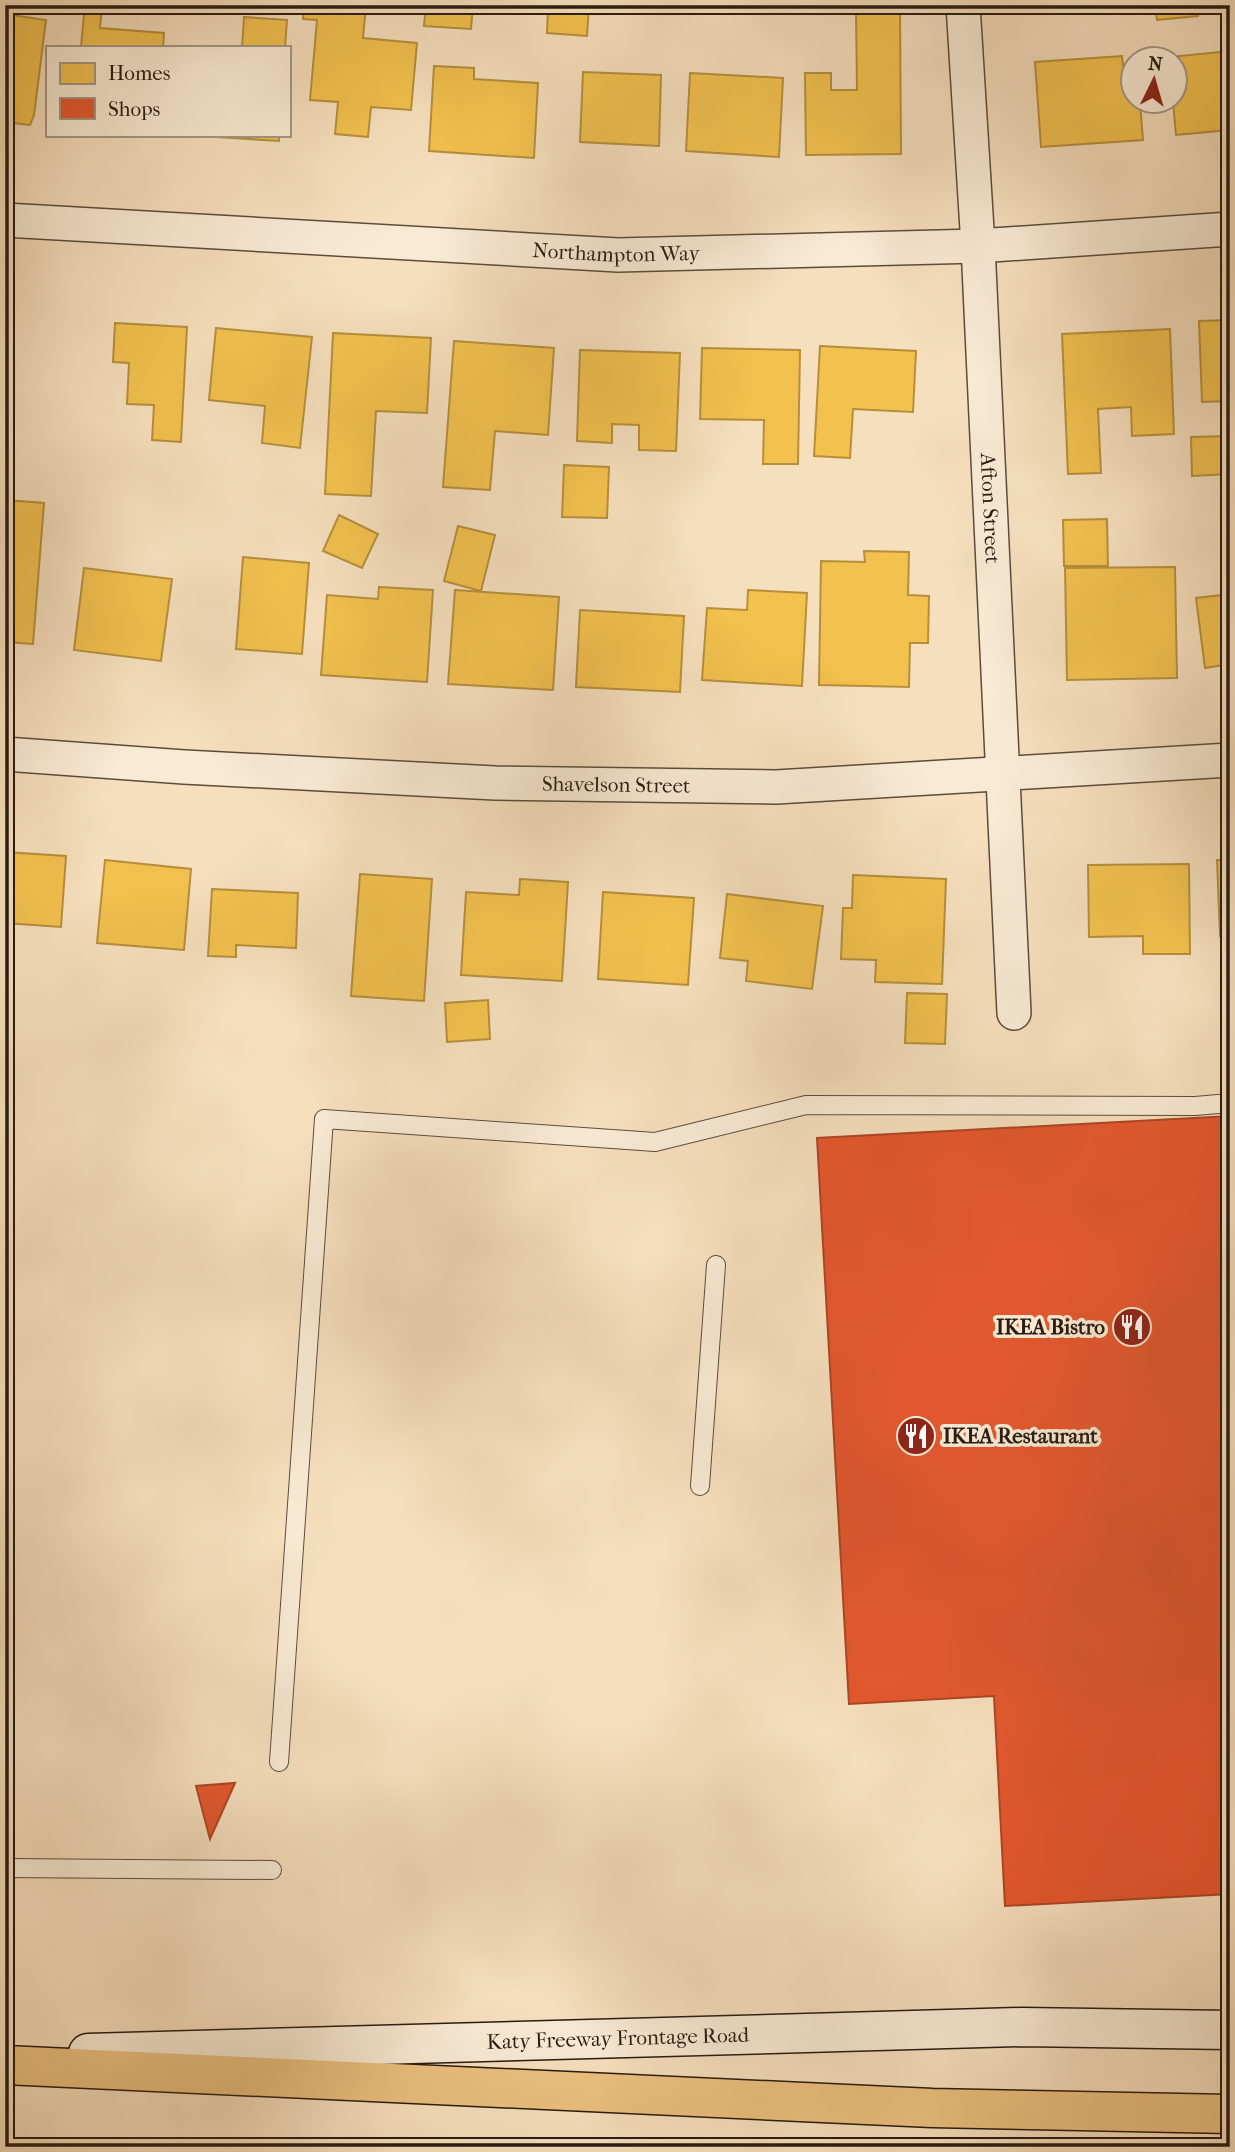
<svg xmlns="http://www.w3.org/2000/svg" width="1235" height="2152" font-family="'IM FELL French Canon',serif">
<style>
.homes{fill:#f2c14e;stroke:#b68f3c;stroke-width:2}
.shops{fill:#e4572e;stroke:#ac4525;stroke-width:2}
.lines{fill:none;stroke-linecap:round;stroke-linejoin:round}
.lane-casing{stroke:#5c4c3c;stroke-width:20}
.street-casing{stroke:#5c4c3c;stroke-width:36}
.secondary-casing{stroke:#291b11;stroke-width:41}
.highway-casing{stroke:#291b11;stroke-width:41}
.lane{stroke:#f9ead4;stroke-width:18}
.street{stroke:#f9ead4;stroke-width:33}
.secondary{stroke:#f9ead4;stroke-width:38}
.highway{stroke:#ebc07e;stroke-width:38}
.labels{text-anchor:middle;stroke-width:7;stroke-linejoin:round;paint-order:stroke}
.street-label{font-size:21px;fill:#291b11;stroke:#f9ead4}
.poi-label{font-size:21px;font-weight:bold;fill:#291b11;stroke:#f9ead4;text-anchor:end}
</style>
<rect width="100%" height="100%" fill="#f6dfbd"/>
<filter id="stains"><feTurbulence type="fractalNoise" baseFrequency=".00286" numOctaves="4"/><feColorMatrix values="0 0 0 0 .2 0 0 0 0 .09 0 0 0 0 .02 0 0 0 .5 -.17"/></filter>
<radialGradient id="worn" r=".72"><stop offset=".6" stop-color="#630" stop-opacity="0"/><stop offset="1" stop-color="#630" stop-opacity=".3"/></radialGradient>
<!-- homes -->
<path class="homes" d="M57,5H102L100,28L164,33L163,47H81L84,14L57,11Z
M181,5H219V9Z
M304,5H366L363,38L417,43L411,110L371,107L368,137L335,134L338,102L310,100L317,20L303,19Z
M426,5H473L471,29L424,26Z
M548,5H589L587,36L547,33Z
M1155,5H1197L1198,16L1157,20Z
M856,12H900L901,154L806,155L805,73H831V90H857Z
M5,14L46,20L34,115L30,125L5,122Z
M244,17L287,20L285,47H242Z
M1230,51V130L1176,135L1173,102H1176V60H1170L1169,57Z
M1122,56L1124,73L1134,72V102H1140L1143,140L1041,147L1035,62Z
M434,66L474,68V79L538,83L534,158L429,151Z
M583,72L661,75L659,146L580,142Z
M690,73L783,78L779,157L686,151Z
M184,135H279V141Z
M1230,320V401L1202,402L1199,321Z
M115,323L187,327L181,442L152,440L154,405L127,404L129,363L113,362Z
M216,328L312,337L300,448L262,443L265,406L209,400Z
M1170,329L1174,434L1132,436L1131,407L1098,409L1101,473L1068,474L1062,334Z
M333,333L431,338L427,413L376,411L371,496L325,494Z
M454,341L554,348L548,435L495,431L490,490L443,487Z
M820,346L916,351L913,412L853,409L850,458L814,456Z
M702,348L800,350L798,464H763L764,420L700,419Z
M580,350L680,353L676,451L639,450V425L612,424V443L577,441Z
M1230,436V474L1192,476L1191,437Z
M564,465L609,467L607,518L562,517Z
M5,500L44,503L33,644L5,642Z
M339,515L378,534L362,568L323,551Z
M1107,519L1108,566H1064L1063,520Z
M458,526L495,535L481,591L444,581Z
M864,551L909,552L908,595L929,596L928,643H910L909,687L819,685L821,561L865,562Z
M243,557L309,563L302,654L236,649Z
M1175,567L1177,678L1067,680L1065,568Z
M84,568L172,579L161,661L74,650Z
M379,587L433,590L427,682L321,675L327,595L378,599Z
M455,590L559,597L553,690L448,684Z
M748,590L807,593L802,686L702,680L707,608L747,610Z
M1230,594V664L1205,668L1196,598Z
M580,610L684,616L680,692L576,687Z
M5,852L66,856L61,927L5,923Z
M105,860L191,869L184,950L97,943Z
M1217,860H1230V936H1220Z
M1189,864L1190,954H1143V936L1089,937L1088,865Z
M360,874L432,879L424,1001L351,996Z
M853,875L946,879L942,984L875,982L876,960L841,959L843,908H852Z
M520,879L568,882L562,981L461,975L466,892L519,895Z
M212,889L298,893L296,948L236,945V957L208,956Z
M603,892L694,898L688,985L598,979Z
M727,894L823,906L812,989L746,981L748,961L720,958Z
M907,993L947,994L945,1044L905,1043Z
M488,1000L490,1039L447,1042L445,1003Z"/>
<!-- shops -->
<path class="shops" d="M1230,1116V1894L1005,1906L994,1696L849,1704L817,1138Z
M235,1783L210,1839L196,1786Z"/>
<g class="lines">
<defs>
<path id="lane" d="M700,1486L716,1265
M279,1762L324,1119L655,1142L806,1105L1195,1106L1230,1103
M5,1868L272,1870"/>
<g id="street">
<path id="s1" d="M963,5L978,246L1014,1013"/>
<path id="s2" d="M5,220L618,255L978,246L1230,229"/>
<path id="s3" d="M5,754L184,767L495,783L776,787L1230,760"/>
</g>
<g id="secondary">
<path id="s4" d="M88,2053L1022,2027L1230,2030"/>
</g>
<path id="highway" d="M5,2065L932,2108L1230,2114"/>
</defs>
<!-- lane casing -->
<use href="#lane" class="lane-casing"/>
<!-- street casing -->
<use href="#street" class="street-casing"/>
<!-- secondary casing -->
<use href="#secondary" class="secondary-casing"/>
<!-- highway casing -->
<use href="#highway" class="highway-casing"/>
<!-- lane -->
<use href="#lane" class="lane"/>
<!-- street -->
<use href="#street" class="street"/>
<!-- secondary -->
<use href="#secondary" class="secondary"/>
<!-- highway -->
<use href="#highway" class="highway"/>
</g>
<!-- icons -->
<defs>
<symbol id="restaurant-disc" viewBox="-11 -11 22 22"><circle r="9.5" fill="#8f2418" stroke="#f9ead4"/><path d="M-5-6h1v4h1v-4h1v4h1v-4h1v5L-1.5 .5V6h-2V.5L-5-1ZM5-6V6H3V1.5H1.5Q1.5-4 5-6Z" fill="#fff"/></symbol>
</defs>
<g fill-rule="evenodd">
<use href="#restaurant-disc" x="1110" y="1305" width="44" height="44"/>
<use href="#restaurant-disc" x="894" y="1414" width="44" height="44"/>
</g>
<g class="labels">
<!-- street labels -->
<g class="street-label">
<text dy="7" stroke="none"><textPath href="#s2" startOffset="612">Northampton Way</textPath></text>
<text dy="7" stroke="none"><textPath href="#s1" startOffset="504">Afton Street</textPath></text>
<text dy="7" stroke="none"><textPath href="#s3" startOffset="612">Shavelson Street</textPath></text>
<text dy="7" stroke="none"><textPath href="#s4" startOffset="530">Katy Freeway Frontage Road</textPath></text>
</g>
<!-- poi labels -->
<g class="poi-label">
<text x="1105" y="1334">IKEA Bistro</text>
<text x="943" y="1443" text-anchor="start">IKEA Restaurant</text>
</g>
</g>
<!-- margin -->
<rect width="1235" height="2152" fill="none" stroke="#f6dfbd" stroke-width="28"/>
<rect x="7" y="7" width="1221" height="2138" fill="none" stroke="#291b11" stroke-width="3.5"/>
<rect x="14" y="14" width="1207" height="2124" fill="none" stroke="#291b11" stroke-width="2"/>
<!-- legend -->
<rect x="46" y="46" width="245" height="91" fill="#f9ead4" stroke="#a69786" stroke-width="2"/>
<rect x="60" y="63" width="35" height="21" fill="#f2c14e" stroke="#a69786" stroke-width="2"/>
<text x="108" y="80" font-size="21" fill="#291b11">Homes</text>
<rect x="60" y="98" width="35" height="21" fill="#e4572e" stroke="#a69786" stroke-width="2"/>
<text x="108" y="116" font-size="21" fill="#291b11">Shops</text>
<!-- north arrow -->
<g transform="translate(1154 80) rotate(5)"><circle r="33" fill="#f9ead4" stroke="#a69786" stroke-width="2"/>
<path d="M0-5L12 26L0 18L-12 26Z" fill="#8f2418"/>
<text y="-10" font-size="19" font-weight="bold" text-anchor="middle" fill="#291b11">N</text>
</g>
<rect width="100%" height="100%" filter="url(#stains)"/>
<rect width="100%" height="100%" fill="url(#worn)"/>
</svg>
